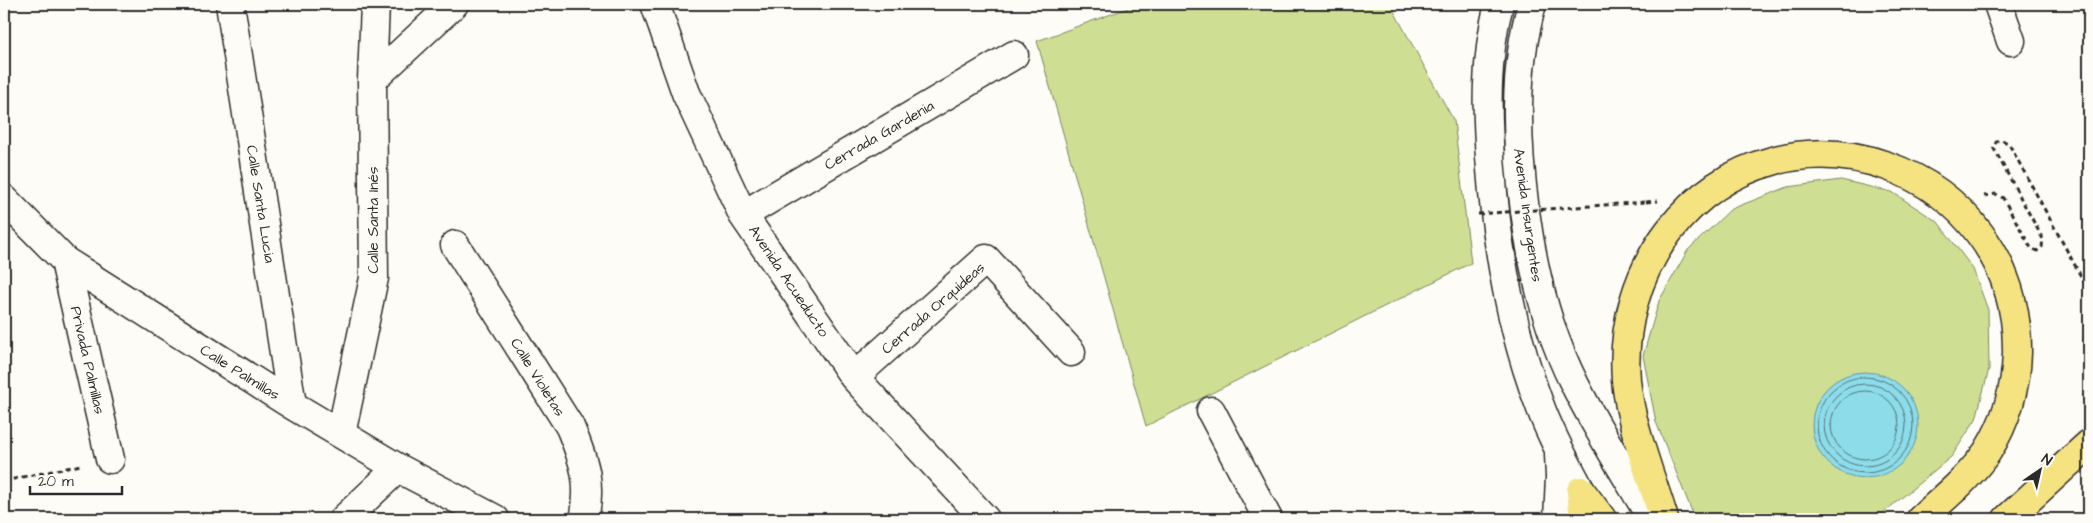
<svg xmlns="http://www.w3.org/2000/svg" width="2093" height="523" font-family="'Architects Daughter',sans-serif">
<style>
.green{fill:#cedf94;stroke:#7c8560}
.water{fill:#8ddcea;stroke:#66959e}
.lines{fill:none;stroke-linecap:round;stroke-linejoin:round}
.shore{stroke:#527277;stroke-width:1}
.street-casing{stroke:#2b2b2b;stroke-width:31}
.secondary-casing{stroke:#2b2b2b;stroke-width:31}
.primary-casing{stroke:#2b2b2b;stroke-width:31}
.highway-casing{stroke:#2b2b2b;stroke-width:31}
.path{stroke:#2b2b2b;stroke-width:3;stroke-dasharray:5 4;stroke-linecap:butt}
.street{stroke:#fdfcf7;stroke-width:28}
.secondary{stroke:#fdfcf7;stroke-width:28}
.primary{stroke:#f5e382;stroke-width:28}
.highway{stroke:#f5e382;stroke-width:28}
.path-bridge{stroke:#2b2b2b;stroke-width:3;stroke-dasharray:5 4;stroke-linecap:butt}
.labels{text-anchor:middle;stroke-width:4.5;stroke-linejoin:round;paint-order:stroke}
.street-label{font-size:15px;fill:#2b2b2b;stroke:#fdfcf7}
</style>
<rect width="100%" height="100%" fill="#fdfcf7"/>
<filter id="ink" filterUnits="userSpaceOnUse"><feTurbulence type="fractalNoise" baseFrequency=".02" numOctaves="2"/><feDisplacementMap in="SourceGraphic" scale="10" xChannelSelector="R" yChannelSelector="G"/><feConvolveMatrix kernelMatrix="1 2 1 2 8 2 1 2 1" color-interpolation-filters="sRGB"/></filter>
<g filter="url(#ink)">
<!-- green -->
<path class="green" d="M1139,4H1390L1454,121L1471,263L1146,426L1037,41Z
M1841,180L1892,192L1938,222L1973,269L1988,310L1989,369L1976,419L1952,456L1876,519H1695L1656,422L1643,356L1659,301L1688,250L1731,209L1788,187Z"/>
<!-- water -->
<path class="water" d="M1812 425a53 53 0 1 1 106 0a53 53 0 1 1-106 0Z"/>
<g class="lines">
<!-- shore -->
<path class="shore" d="M1817 425a48 48 0 1 1 96 0a48 48 0 1 1-96 0Z
M1824 425a41 41 0 1 1 82 0a41 41 0 1 1-82 0Z
M1831 425a34 34 0 1 1 68 0a34 34 0 1 1-68 0Z"/>
<defs>
<path id="street" d="M230,4L292,405
M655,4L686,93L743,215L854,377L985,519
M1998,4L2011,41
M372,80L454,4
M4,199L65,261L292,405L398,468L495,519
M743,215L1014,55
M455,245L570,427C584,461 592,483 584,519
M65,261L110,459
M854,377L986,259L1071,352
M1211,411L1268,519
M341,434L374,278L372,80L375,4
M344,519L398,468"/>
<path id="secondary" d="M1499,4C1485,58 1486,114 1491,169C1497,250 1511,330 1540,406C1551,436 1566,463 1581,491
M1532,4C1513,71 1516,142 1525,211C1533,271 1547,330 1575,385C1598,431 1626,475 1652,519
M1558,519L1560,477L1559,454"/>
<path id="primary" d="M1581,491L1602,519"/>
<path id="highway" d="M1581,491L1584,519
M1664,519C1651,476 1630,425 1626,380C1622,327 1637,273 1669,231C1784,82 2020,166 2017,353C2016,388 2006,422 1987,452C1969,478 1944,498 1921,519
M2007,519L2089,444"/>
</defs>
<!-- street casing -->
<use href="#street" class="street-casing"/>
<!-- secondary casing -->
<use href="#secondary" class="secondary-casing"/>
<!-- primary casing -->
<use href="#primary" class="primary-casing"/>
<!-- highway casing -->
<use href="#highway" class="highway-casing"/>
<!-- path -->
<path class="path" d="M1984,196L1996,194L2003,198L2031,248L2037,251L2042,247L2043,239L1993,147L1997,141L2002,140L2009,144L2089,291
M1646,202L1658,201
M4,481L81,465"/>
<!-- street -->
<use href="#street" class="street"/>
<!-- secondary -->
<use href="#secondary" class="secondary"/>
<!-- primary -->
<use href="#primary" class="primary"/>
<!-- highway -->
<use href="#highway" class="highway"/>
<!-- path-bridge -->
<path class="path-bridge" d="M1478,214L1646,202"/>
</g>
</g>
<g class="labels">
<!-- street labels -->
<g class="street-label">
<text transform="translate(879 135) rotate(-30)" y="5">Cerrada Gardenia</text>
<text transform="translate(261 204) rotate(81)" y="5">Calle Santa Lucia</text>
<text transform="translate(1528 215) rotate(82)" y="5">Avenida Insurgentes</text>
<text transform="translate(373 220) rotate(-90)" y="5">Calle Santa Inés</text>
<text transform="translate(789 281) rotate(56)" y="5">Avenida Acueducto</text>
<text transform="translate(933 308) rotate(-41)" y="5">Cerrada Orquídeas</text>
<text transform="translate(88 360) rotate(77)" y="5">Privada Palmillas</text>
<text transform="translate(240 372) rotate(32)" y="5">Calle Palmillas</text>
<text transform="translate(538 377) rotate(58)" y="5">Calle Violetas</text>
</g>
</g>
<!-- margin -->
<rect width="2093" height="523" fill="none" stroke="#fdfcf7" stroke-width="20"/>
<rect x="10" y="10" width="2073" height="503" fill="none" stroke="#2b2b2b" stroke-width="2" filter="url(#ink)"/>
<!-- north arrow -->
<g transform="translate(2040 470) rotate(34)" stroke="#fdfcf7" stroke-width="4" paint-order="stroke">
<path d="M0-4L9 19L0 12L-9 19Z" fill="#2b2b2b"/>
<text y="-8" font-size="14" font-weight="bold" text-anchor="middle" fill="#2b2b2b">N</text>
</g>
<!-- scale -->
<path d="M30 486v8h92v-8" fill="none" stroke="#2b2b2b" stroke-width="2.5"/>
<text x="38" y="486" font-size="15" fill="#2b2b2b" stroke="#fdfcf7" stroke-width="4" paint-order="stroke">20 m</text>
</svg>
